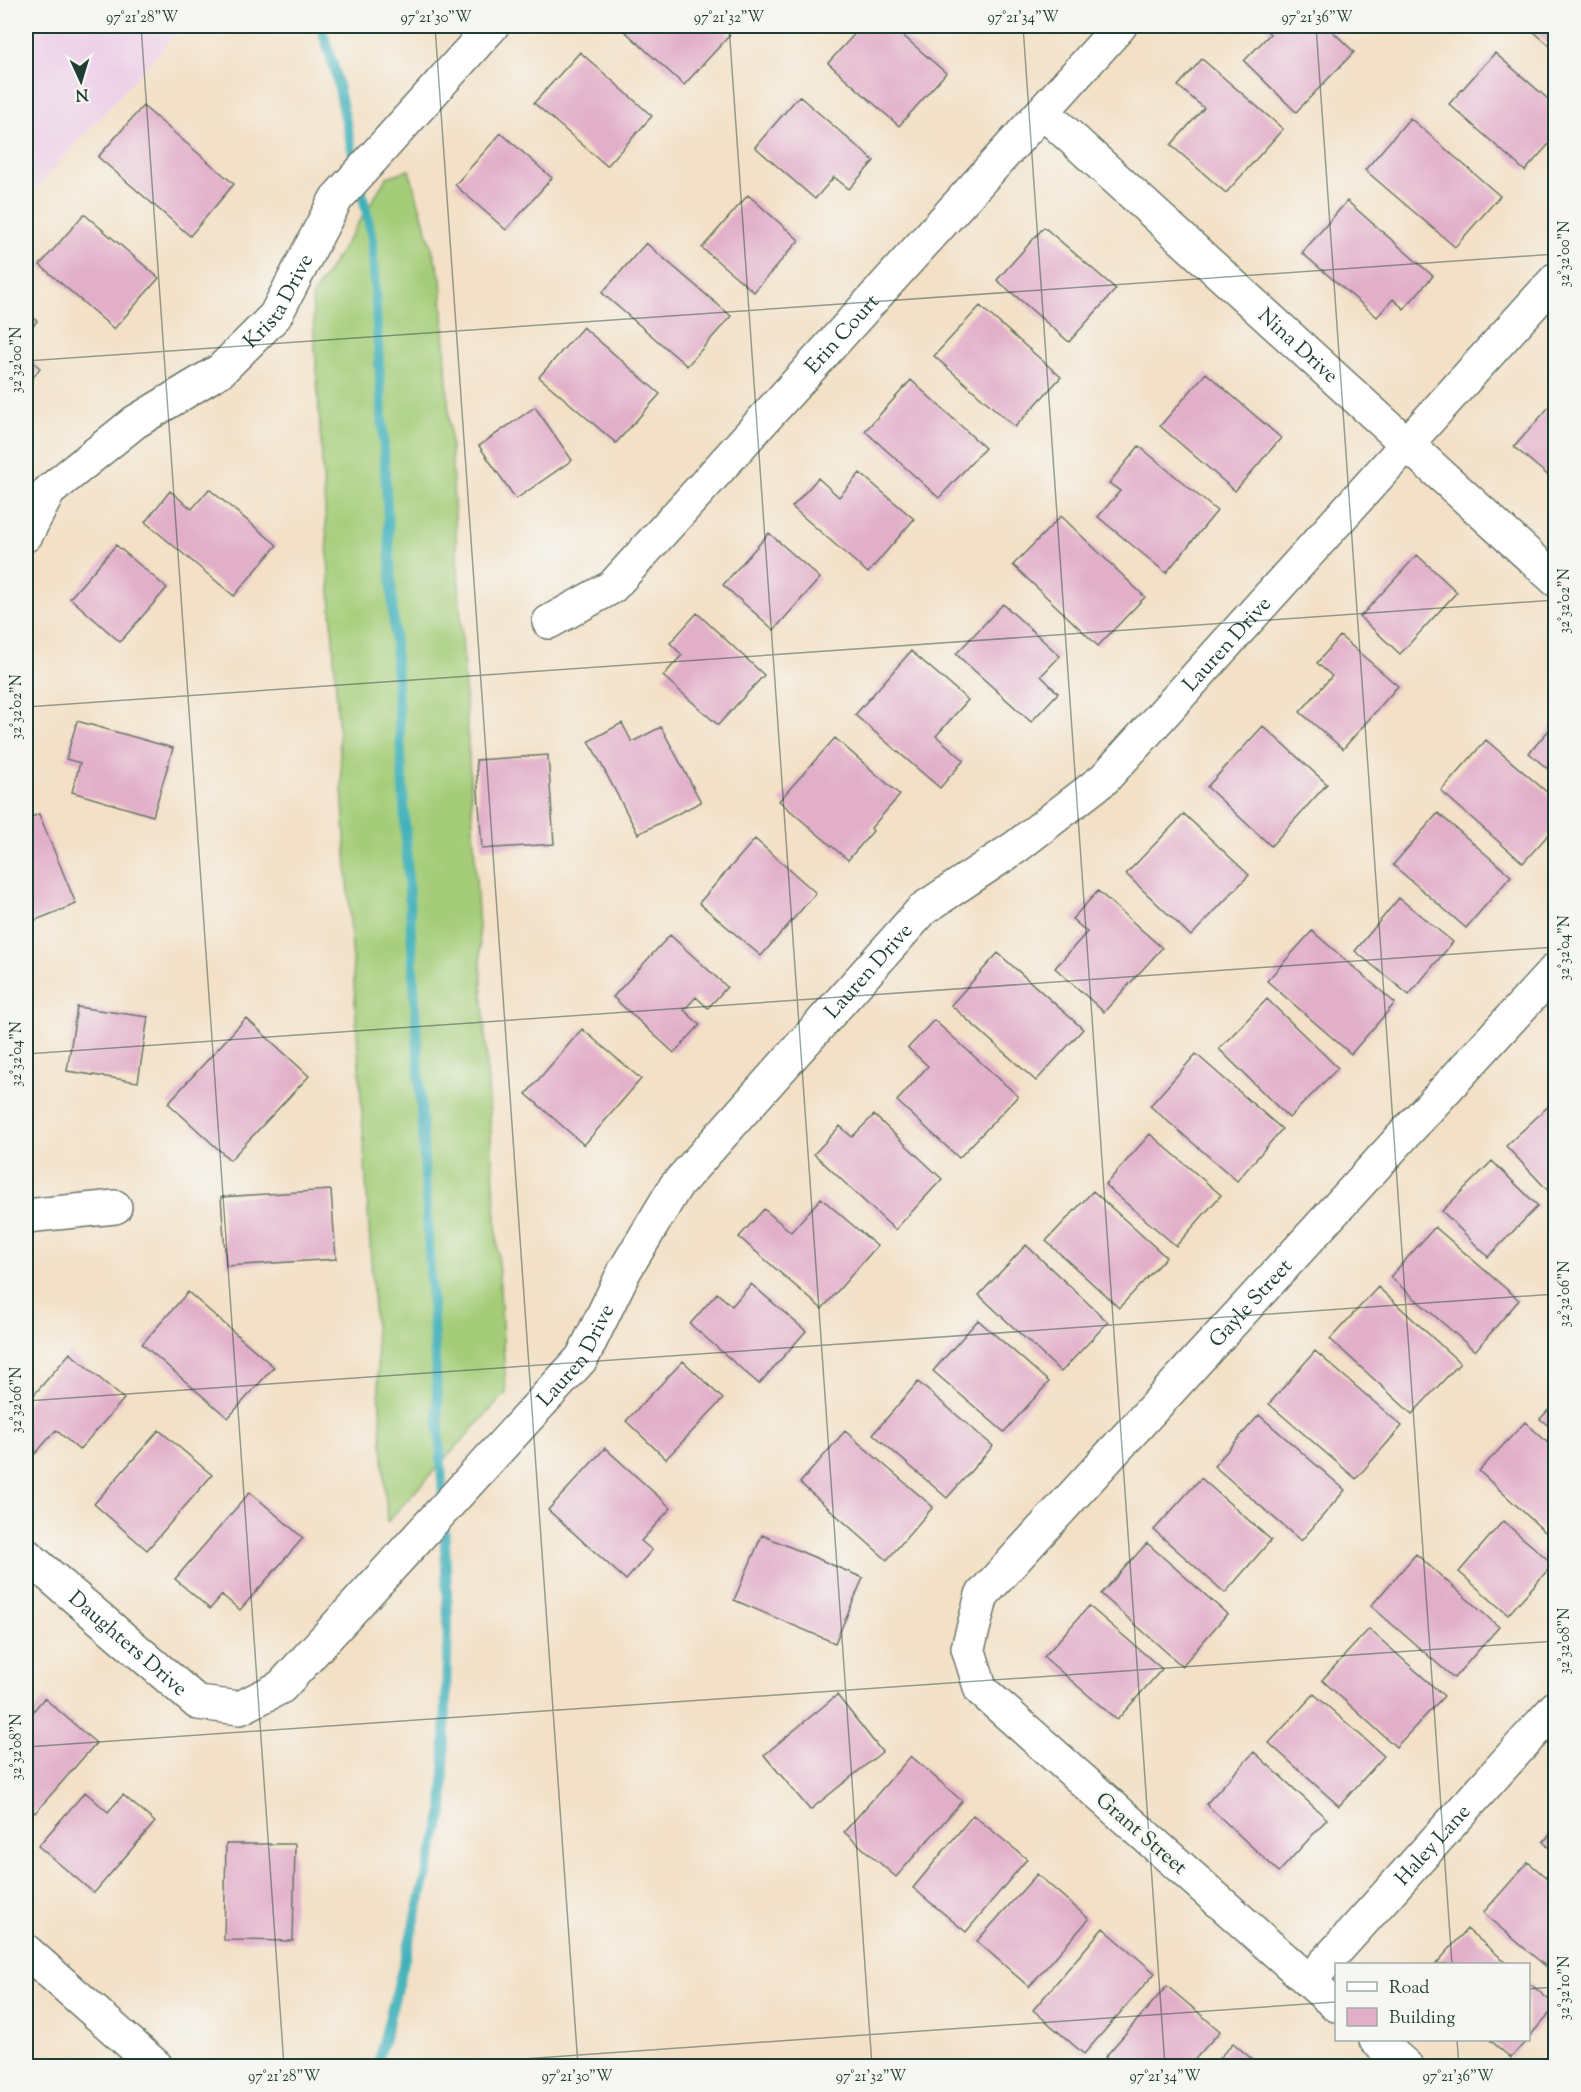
<svg xmlns="http://www.w3.org/2000/svg" width="1581" height="2092" font-family="'Sorts Mill Goudy',serif">
<style>
.built{fill:#edd0e8}
.grass{fill:#a5cd79;stroke:#628556;stroke-width:1.5}
.lines{fill:none;stroke-linecap:round;stroke-linejoin:round}
.stream{stroke:#41b1ba;stroke-width:10}
.building{fill:#e2afc9}
.minor-casing{stroke:#697667;stroke-width:36}
.secondary-casing{stroke:#697667;stroke-width:36}
.minor{stroke:#fff;stroke-width:33}
.secondary{stroke:#fff;stroke-width:33}
.ticks{fill:none;stroke:#1f3d34;stroke-width:1.5;stroke-opacity:0.45}
.labels{text-anchor:middle;stroke-width:5;stroke-linejoin:round;paint-order:stroke}
.street-label{font-size:21px;fill:#1f3d34;stroke:#f6f6f2}
.neatline{fill:none;stroke:#1f3d34;stroke-width:2}
.ticks-label{font-size:15px;text-anchor:middle;fill:#1f3d34}
</style>
<rect width="100%" height="100%" fill="#f6f6f2"/>
<filter id="ink" filterUnits="userSpaceOnUse"><feTurbulence type="fractalNoise" baseFrequency=".0167" numOctaves="2"/><feDisplacementMap in="SourceGraphic" scale="12" xChannelSelector="R" yChannelSelector="G"/><feConvolveMatrix kernelMatrix="1 2 1 2 8 2 1 2 1" color-interpolation-filters="sRGB"/></filter>
<filter id="wash" filterUnits="userSpaceOnUse"><feTurbulence type="fractalNoise" baseFrequency=".008" numOctaves="4" result="noise"/><feDisplacementMap in="SourceGraphic" scale="24" xChannelSelector="R" yChannelSelector="G"/><feGaussianBlur stdDeviation="1.35" result="paint"/><feColorMatrix in="noise" values="0 0 0 0 0 0 0 0 0 0 0 0 0 0 0 0 0 1.4 0 .05"/><feComposite in="paint" operator="in"/></filter>
<g filter="url(#wash)">
<rect width="100%" height="100%" fill="#f3e0c6"/>
<!-- built -->
<path class="built" d="M26,26H183L26,199Z"/>
<!-- grass -->
<path class="grass" d="M409,170L441,279L506,1393L387,1522L312,297L387,177Z"/>
<g class="lines">
<!-- stream -->
<path class="stream" d="M321,26L335,71L356,168
M360,183L372,238L443,1499
M377,2066L443,1812L448,1621L444,1520"/>
</g>
<g id="blocks">
<!-- building -->
<path class="building" d="M619,26H719L730,35L684,85Z
M862,26H892L946,73L899,126L828,63Z
M1270,26H1327L1354,52L1296,112L1244,61L1270,34L1266,30Z
M1527,26H1556V51Z
M580,52L652,116L607,166L534,103Z
M1495,53L1556,106V136L1525,171L1449,104Z
M1202,59L1283,129L1226,193L1171,145L1204,108L1178,86Z
M799,96L874,161L849,189L834,177L815,199L755,147Z
M143,106L234,184L190,236L98,157Z
M1410,118L1500,196L1455,247L1365,170Z
M501,133L552,178L506,230L455,185Z
M748,195L799,240L754,292L702,248Z
M1347,201L1433,276L1404,309L1393,299L1377,317L1302,253Z
M84,214L159,278L114,329L40,265Z
M1044,227L1116,289L1069,342L997,280Z
M646,243L731,316L687,366L602,293Z
M980,306L1061,377L1015,427L934,356Z
M26,312L37,321L26,336Z
M583,327L660,394L616,443L539,377Z
M26,356L40,368L26,387Z
M1206,373L1281,438L1235,491L1160,426Z
M911,380L985,448L939,498L865,431Z
M1556,399V482L1514,447Z
M535,407L572,460L516,499L479,446Z
M1139,446L1217,511L1166,573L1098,517L1120,491L1109,483Z
M860,473L914,519L868,573L792,507L818,478L839,497Z
M209,489L277,545L234,596L145,522L170,491L192,509Z
M1061,516L1145,597L1098,646L1013,565Z
M769,533L820,578L774,630L723,585Z
M116,545L167,588L120,642L70,598Z
M1417,555L1457,592L1400,654L1360,617Z
M1003,604L1060,656L1041,676L1058,693L1031,722L956,654Z
M697,613L764,675L718,725L663,676L682,655L670,643Z
M1340,636L1398,686L1343,749L1300,712L1332,676L1317,663Z
M911,651L968,700L936,736L964,760L940,788L855,715Z
M77,721L173,748L153,816L72,792L80,763L66,759Z
M1556,722V776L1529,753Z
M622,723L632,742L661,727L701,802L638,834L589,741Z
M1263,726L1327,784L1271,846L1207,787Z
M835,738L900,795L871,828L873,831L848,860L779,801Z
M1486,740L1556,800V826L1523,863L1441,791Z
M548,755L554,844L482,849L476,760Z
M1438,813L1511,876L1466,928L1393,865Z
M39,814L76,904L26,924V819Z
M1184,814L1249,875L1191,936L1126,874Z
M755,839L816,893L761,956L699,903Z
M1098,891L1162,948L1104,1012L1055,968L1087,932L1072,919Z
M1399,898L1453,942L1409,995L1355,951Z
M1312,931L1395,1003L1351,1054L1267,981Z
M670,935L727,987L708,1008L696,997L684,1010L700,1025L674,1053L613,997Z
M998,953L1083,1029L1036,1081L951,1005Z
M1267,999L1338,1068L1289,1118L1219,1049Z
M77,1007L148,1017L138,1082L67,1071Z
M246,1018L309,1076L230,1160L168,1103Z
M934,1020L1018,1096L959,1158L897,1101L928,1066L908,1048Z
M582,1029L641,1079L584,1145L526,1094Z
M1196,1054L1282,1129L1237,1181L1150,1106Z
M1556,1099V1199L1506,1146Z
M874,1115L942,1179L895,1230L814,1154L840,1126L852,1137Z
M1150,1134L1221,1195L1176,1246L1105,1185Z
M1492,1161L1538,1206L1488,1257L1442,1211Z
M331,1190L336,1259L226,1266L221,1197Z
M1093,1191L1166,1257L1119,1308L1046,1241Z
M821,1198L877,1246L822,1309L739,1237L764,1209L791,1232Z
M1435,1227L1519,1300L1475,1351L1390,1277Z
M1026,1245L1108,1322L1061,1372L979,1295Z
M751,1284L806,1331L759,1384L690,1324L717,1293L732,1306Z
M1378,1287L1460,1363L1412,1414L1330,1339Z
M188,1292L274,1367L228,1418L142,1344Z
M978,1320L1049,1382L1004,1432L933,1371Z
M1315,1351L1402,1426L1356,1479L1269,1404Z
M70,1353L124,1399L79,1450L56,1430L35,1454L26,1446V1404Z
M683,1361L723,1399L666,1459L626,1421Z
M918,1382L993,1446L947,1498L873,1434Z
M1556,1402V1432L1540,1419Z
M1259,1415L1345,1490L1301,1541L1214,1466Z
M1525,1422L1556,1450V1542L1479,1471Z
M159,1430L212,1475L147,1550L94,1504Z
M845,1431L933,1507L887,1560L800,1483Z
M605,1448L671,1508L641,1541L652,1550L626,1580L548,1510Z
M1201,1478L1271,1540L1225,1593L1154,1530Z
M250,1492L303,1538L240,1610L222,1595L210,1609L175,1579Z
M1503,1521L1553,1564L1508,1615L1459,1572Z
M762,1535L863,1578L835,1643L734,1600Z
M1147,1543L1227,1614L1182,1666L1101,1594Z
M1416,1554L1499,1627L1454,1678L1371,1606Z
M1089,1606L1162,1669L1117,1720L1044,1657Z
M1369,1629L1444,1696L1396,1747L1322,1680Z
M1314,1694L1384,1756L1339,1806L1269,1743Z
M837,1695L882,1752L810,1810L764,1755Z
M44,1698L96,1743L35,1813L26,1804V1720Z
M1254,1752L1327,1819L1279,1872L1206,1804Z
M911,1756L962,1801L896,1877L844,1832Z
M85,1792L108,1812L123,1795L155,1822L94,1893L38,1846Z
M973,1815L1027,1859L966,1932L913,1888Z
M1556,1828V1853L1543,1842Z
M226,1844H295L293,1941L224,1940Z
M1528,1862L1556,1886V1975L1483,1913Z
M1037,1874L1089,1919L1029,1987L977,1941Z
M1103,1928L1155,1973L1084,2054L1033,2010Z
M1467,1929L1508,1964H1436Z
M1528,1982L1556,2006L1528,2038Z
M1167,1986L1220,2031L1189,2066H1115L1105,2057Z
M1490,2040H1527L1511,2058Z
M1233,2043L1260,2066H1212Z"/>
</g>
</g>
<g filter="url(#ink)">
<use href="#blocks" fill-opacity="0" stroke="#697667" stroke-width="1.5"/>
<g class="lines">
<defs>
<g id="minor">
<path id="s1" d="M1043,112L1556,580"/>
<path id="s2" d="M26,535L49,491L135,422L221,370L275,316L336,199L492,26"/>
<path id="s3" d="M549,622L612,587L1120,26"/>
<path d="M26,1216L115,1207"/>
<path id="s4" d="M26,1555L198,1703L240,1708L281,1687L582,1358L625,1270L675,1187L923,909L1016,847L1104,779L1556,279"/>
<path id="s5" d="M1309,1981L1556,1707"/>
<path id="s6" d="M1336,2005L981,1690L968,1648L982,1595L1556,969"/>
<path d="M1376,2040L1406,2066"/>
</g>
<path id="secondary" d="M26,1951L156,2066"/>
</defs>
<!-- minor casing -->
<use href="#minor" class="minor-casing"/>
<!-- secondary casing -->
<use href="#secondary" class="secondary-casing"/>
<!-- minor -->
<use href="#minor" class="minor"/>
<!-- secondary -->
<use href="#secondary" class="secondary"/>
</g>
</g>
<!-- ticks -->
<path class="ticks" d="M141,26L284,2066M435,26L578,2066M729,26L872,2066M1023,26L1165,2066M1316,26L1452,1964M26,361L1556,254M26,707L1556,600M26,1054L1556,947M26,1401L1556,1294M26,1747L1556,1641M1528,1989L1556,1987M1457,2040L1459,2066M421,2066L1336,2002"/>
<g class="labels">
<!-- street labels -->
<g class="street-label">
<text dy="7" stroke="none"><textPath href="#s2" startOffset="351">Krista Drive</textPath></text>
<text dy="7" stroke="none"><textPath href="#s3" startOffset="414">Erin Court</textPath></text>
<text dy="7" stroke="none"><textPath href="#s1" startOffset="346">Nina Drive</textPath></text>
<text dy="7" stroke="none"><textPath href="#s4" startOffset="1734">Lauren Drive</textPath></text>
<text dy="7" stroke="none"><textPath href="#s4" startOffset="1246">Lauren Drive</textPath></text>
<text dy="7" stroke="none"><textPath href="#s6" startOffset="970">Gayle Street</textPath></text>
<text dy="7" stroke="none"><textPath href="#s4" startOffset="760">Lauren Drive</textPath></text>
<text dy="7" stroke="none"><textPath href="#s4" startOffset="135">Daughters Drive</textPath></text>
<text transform="translate(1142 1833) rotate(41)" y="7">Grant Street</text>
<text dy="7" stroke="none"><textPath href="#s5" startOffset="184">Haley Lane</textPath></text>
</g>
</g>
<!-- margin -->
<rect width="1581" height="2092" fill="none" stroke="#f6f6f2" stroke-width="66"/>
<!-- legend -->
<rect x="1335" y="1963" width="195" height="78" fill="#f6f6f2" stroke="#a0aca6" stroke-width="1.5"/>
<rect x="1347" y="1982" width="30" height="9" fill="#ffffff" stroke="#a0aca6" stroke-width="1.5"/>
<text x="1389" y="1993" font-size="18" fill="#1f3d34">Road</text>
<rect x="1347" y="2008" width="30" height="18" fill="#e2afc9" stroke="#a0aca6" stroke-width="1.5"/>
<text x="1389" y="2023" font-size="18" fill="#1f3d34">Building</text>
<!-- north arrow -->
<g transform="translate(81 81) rotate(176)" stroke="#f6f6f2" stroke-width="4.5" paint-order="stroke">
<path d="M0-4.5L10 22L0 15L-10 22Z" fill="#1f3d34"/>
<text y="-9" font-size="16" font-weight="bold" text-anchor="middle" fill="#1f3d34">N</text>
</g>
<rect x="33" y="33" width="1515" height="2026" class="neatline"/>
<g class="ticks-label">
<text x="142" y="22">97°21'28"W</text>
<text x="436" y="22">97°21'30"W</text>
<text x="729" y="22">97°21'32"W</text>
<text x="1023" y="22">97°21'34"W</text>
<text x="1317" y="22">97°21'36"W</text>
<text transform="translate(1564 254) rotate(-90)" y="5">32°32'00"N</text>
<text transform="translate(16 360) rotate(-90)" y="5">32°32'00"N</text>
<text transform="translate(1564 601) rotate(-90)" y="5">32°32'02"N</text>
<text transform="translate(16 707) rotate(-90)" y="5">32°32'02"N</text>
<text transform="translate(1564 948) rotate(-90)" y="5">32°32'04"N</text>
<text transform="translate(16 1054) rotate(-90)" y="5">32°32'04"N</text>
<text transform="translate(1564 1294) rotate(-90)" y="5">32°32'06"N</text>
<text transform="translate(16 1400) rotate(-90)" y="5">32°32'06"N</text>
<text transform="translate(1564 1641) rotate(-90)" y="5">32°32'08"N</text>
<text transform="translate(16 1747) rotate(-90)" y="5">32°32'08"N</text>
<text transform="translate(1564 1988) rotate(-90)" y="5">32°32'10"N</text>
<text x="284" y="2081">97°21'28"W</text>
<text x="577" y="2081">97°21'30"W</text>
<text x="871" y="2081">97°21'32"W</text>
<text x="1165" y="2081">97°21'34"W</text>
<text x="1458" y="2081">97°21'36"W</text>
</g>
</svg>
